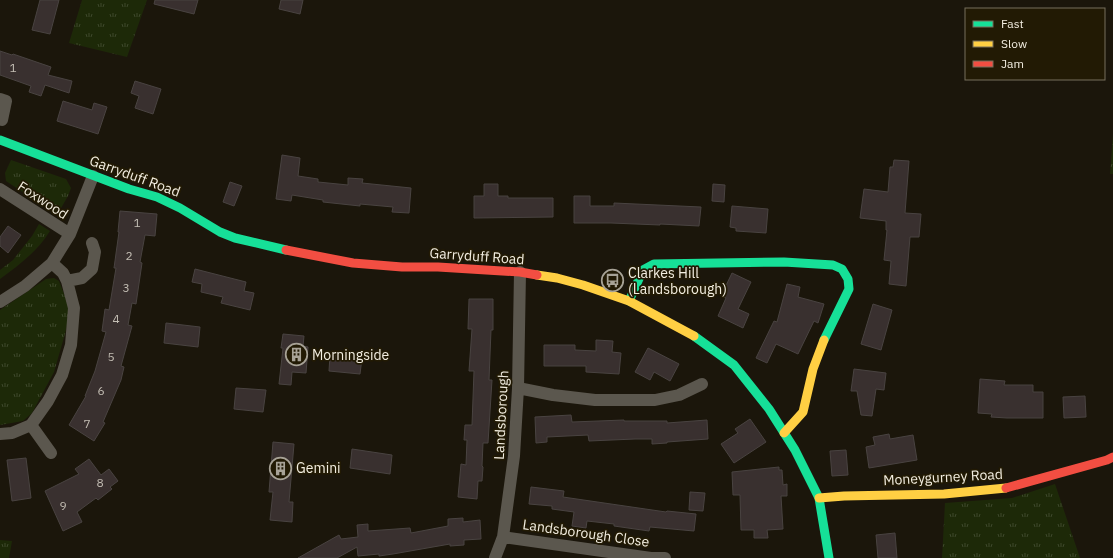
<svg xmlns="http://www.w3.org/2000/svg" width="1113" height="558" font-family="'IBM Plex Sans',sans-serif">
<style>
.grass{fill:url(#grass-tufts)}
.building{fill:#39302f;stroke:#494341}
.lines{fill:none;stroke-linecap:round;stroke-linejoin:round}
.street{stroke:#5b574e;stroke-width:12}
.fast{stroke:#16e098;stroke-width:9}
.slow{stroke:#ffcf43;stroke-width:9}
.jam{stroke:#f24e42;stroke-width:9}
.labels{text-anchor:middle;stroke-width:3.5;stroke-linejoin:round;paint-order:stroke}
.number-label{font-size:12px;fill:#c4beb4}
.street-label{font-size:14px;fill:#f3eee1;stroke:#221a04}
.poi-label{font-size:14px;fill:#f3eee1;stroke:#221a04;text-anchor:start}
</style>
<defs>
<pattern id="grass-tufts" width="24" height="20" patternUnits="userSpaceOnUse"><rect width="24" height="20" fill="#1d2908"/><path d="M3 7l-1-3M5 7V3M7 7l1-3M15 17l-1-3M17 17v-4M19 17l1-3" fill="none" stroke="#3e482c"/></pattern>
</defs>
<rect width="100%" height="100%" fill="#1b160b"/>
<!-- grass -->
<path class="grass" d="M82,0H147L127,57L69,43Z
M1113,134V174H1110Z
M11,160L66,179L71,188L68,196L57,215L6,181L5,173Z
M39,224L50,231C38,251 19,265 0,279V270L13,260L32,236Z
M54,278L59,281L68,304V320L65,334L54,372L32,413L23,421L0,425V310L46,279Z
M1055,484L1080,558H942L945,503L1012,498Z
M0,540L12,541L9,558H0Z"/>
<!-- building -->
<path class="building" d="M40,0H59L50,34L32,30Z
M155,0H198L194,14L154,4Z
M281,0H303L300,14L279,9Z
M0,51L12,55L13,54L51,67L48,75L72,81L69,93L45,85L41,96L29,92L31,86L0,75Z
M135,81L161,89L153,114L135,108L139,96L131,93Z
M63,101L92,110L94,103L107,107L98,134L57,121Z
M282,155L300,158L298,176L318,179V182L348,185V178L363,179L362,183L411,188L409,213L392,212L393,207L360,204V206L323,202V200L292,195L291,201L276,199Z
M894,160L909,161L905,213L921,214L919,237H910L906,286L889,284L891,261L884,260L887,230H886V221L860,218L864,189L888,192L890,167H893Z
M230,182L242,186L234,206L223,202Z
M484,184H498V196H508V198H553V217L474,218V196H484Z
M713,184L725,185L724,202L712,201Z
M574,196H590V206H614V203L701,207L699,226L660,224V225L611,223H574Z
M732,206L768,209L766,233L736,231V228L730,227Z
M120,211L157,214L155,236L145,235L140,262L142,263L136,304L132,303L128,325L132,326L121,366L124,367L121,380L103,422L105,423L94,441L69,425L86,396H85L95,371L106,332L102,331L105,309L109,310L116,268H114L119,232H118Z
M8,226L21,235L8,253L0,246V237Z
M195,269L246,282L244,291L254,293L250,310L221,303L223,297L201,292L202,284L192,282Z
M732,273L751,282L738,309L749,314L743,328L718,316L726,298L721,296Z
M787,284L800,287L798,297L824,304L818,323L814,321L798,354L776,344L767,363L756,358L774,321L777,322Z
M469,299H493V330H491L489,380H492L488,443H483L482,466L483,467L482,481H478L477,499L458,497L461,464L466,465L467,440H464L465,425H472L474,371H469L472,329H468Z
M873,304L892,310L881,350L861,344Z
M166,323L200,327L198,347L164,343Z
M283,334L304,336L303,346L308,347L306,373L292,372L291,385L279,384L283,348H281Z
M596,340L613,341L612,352L621,353L619,374L586,372V366H544V345H575V350L596,351Z
M648,348L679,364L670,381L654,372L650,380L635,372Z
M330,355L362,358L360,374L329,371Z
M854,369L886,373L884,390L876,389L872,416L861,415L857,391H851Z
M980,379L1005,381L1004,385H1033V392H1043V418H1007L991,417L992,414L978,413Z
M236,388L266,390L263,412L234,409Z
M1085,396L1086,417L1064,418L1063,397Z
M571,415L572,422L624,420V421H667V423L707,420L708,439L667,442V443L652,444V439H635L589,441L588,435L547,437V442L536,443L535,417Z
M750,419L766,442L734,463L721,444L738,433L735,429Z
M889,434L890,439L913,435L917,460L869,468L866,447L875,445L873,437Z
M273,442L294,444L289,502H293L292,522L270,520L273,492H269Z
M352,449L392,455L390,474L350,468Z
M846,450L848,475L832,476L830,451Z
M26,458L31,498L12,501L7,460Z
M89,459L101,475L109,469L118,481L110,487L112,489L98,500L96,498L77,512L82,522L63,531L45,491L79,474L75,469Z
M779,467V470H782L783,485L787,484V496H781L783,529L767,530L768,538H754V530H741L740,495H733L732,472Z
M531,487L564,491L563,497L666,512L667,511L696,514L694,531L650,527L649,531L614,526V524L587,521L586,528L572,526L574,512L552,509V506L529,504Z
M690,492L705,493L703,511L689,510Z
M463,518V522L480,520L481,539L464,540V545L450,546V544L393,554L379,556V554L358,556L357,547L337,558H298L339,535L341,539L358,537L357,525L368,524V531L410,528L411,533L448,526V519Z
M895,533L897,558H878L876,535Z"/>
<g class="lines">
<!-- street -->
<path class="street" d="M0,99L6,101L2,120
M0,189L70,234
M67,281L82,278L92,269L95,252L92,243
M0,302L25,286L52,263L70,234L93,176
M518,388L553,395L595,400H655L679,395L702,384
M31,425L51,453
M0,434L12,433L31,425L48,401L62,375L71,345L74,308L67,281L63,273L52,263
M503,537L651,558H665
M495,558L503,537L514,456L518,388L520,272"/>
<!-- fast -->
<path class="fast" d="M0,140L129,189L157,197L180,208L220,232L235,238L286,250
M629,301L643,270L654,264L784,262L833,265L842,269L848,279L849,289L824,340
M694,336L734,365L769,409L795,450L819,498L829,558"/>
<!-- slow -->
<path class="slow" d="M537,275L557,278L583,285L629,301L694,336
M784,433L803,412L813,369L824,340
M819,498L844,496L944,494L1006,488"/>
<!-- jam -->
<path class="jam" d="M286,250L353,263L402,267H438L520,272L537,275
M1006,488L1107,460L1113,457"/>
</g>
<!-- icons -->
<defs>
<symbol id="bus-ring" viewBox="-11 -11 22 22"><circle r="9.5" fill="#221a04" stroke="#a7a296" stroke-width="1.5"/><path d="M-5-6H5V4H4V6H2V4H-2V6H-4V4H-5ZM-3.5-4V0h7V-4ZM-3.5 1.2v1.5H-2V1.2ZM2 1.2v1.5H3.5V1.2Z" fill="#a7a296"/></symbol>
<symbol id="building-ring" viewBox="-11 -11 22 22"><circle r="9.5" fill="#221a04" stroke="#a7a296" stroke-width="1.5"/><path d="M-4-6H4V6H1V3H-1V6H-4ZM-2.5-4.3h1.7v1.8h-1.7ZM.8-4.3h1.7v1.8H.8ZM-2.5-1h1.7V.8h-1.7ZM.8-1h1.7V.8H.8Z" fill="#a7a296"/></symbol>
</defs>
<g fill-rule="evenodd">
<use href="#bus-ring" x="600" y="268" width="25" height="25"/>
<use href="#building-ring" x="284" y="342" width="25" height="25"/>
<use href="#building-ring" x="268" y="456" width="25" height="25"/>
</g>
<g class="labels">
<!-- number labels -->
<g class="number-label">
<text x="13" y="72">1</text>
<text x="137" y="227">1</text>
<text x="129" y="260">2</text>
<text x="126" y="292">3</text>
<text x="116" y="323">4</text>
<text x="111" y="361">5</text>
<text x="101" y="395">6</text>
<text x="87" y="428">7</text>
<text x="100" y="487">8</text>
<text x="63" y="510">9</text>
</g>
<!-- street labels -->
<g class="street-label">
<text transform="translate(135 176) rotate(20)" y="5">Garryduff Road</text>
<text transform="translate(43 200) rotate(33)" y="5">Foxwood</text>
<text transform="translate(477 256) rotate(4)" y="5">Garryduff Road</text>
<text transform="translate(501 415) rotate(-87)" y="5">Landsborough</text>
<text transform="translate(943 477) rotate(-3)" y="5">Moneygurney Road</text>
<text transform="translate(586 533) rotate(8)" y="5">Landsborough Close</text>
</g>
<!-- poi labels -->
<g class="poi-label">
<text x="628" y="278">Clarkes Hill<tspan x="628" dy="16">(Landsborough)</tspan></text>
<text x="312" y="360">Morningside</text>
<text x="296" y="473">Gemini</text>
</g>
</g>
<!-- legend -->
<rect x="965" y="8" width="140" height="72" fill="#221a04" stroke="#766f5c"/>
<rect x="973" y="21" width="20" height="6" fill="#16e098" stroke="#766f5c"/>
<text x="1001" y="28" font-size="12" fill="#f3eee1">Fast</text>
<rect x="973" y="41" width="20" height="6" fill="#ffcf43" stroke="#766f5c"/>
<text x="1001" y="48" font-size="12" fill="#f3eee1">Slow</text>
<rect x="973" y="61" width="20" height="6" fill="#f24e42" stroke="#766f5c"/>
<text x="1001" y="68" font-size="12" fill="#f3eee1">Jam</text>
</svg>
